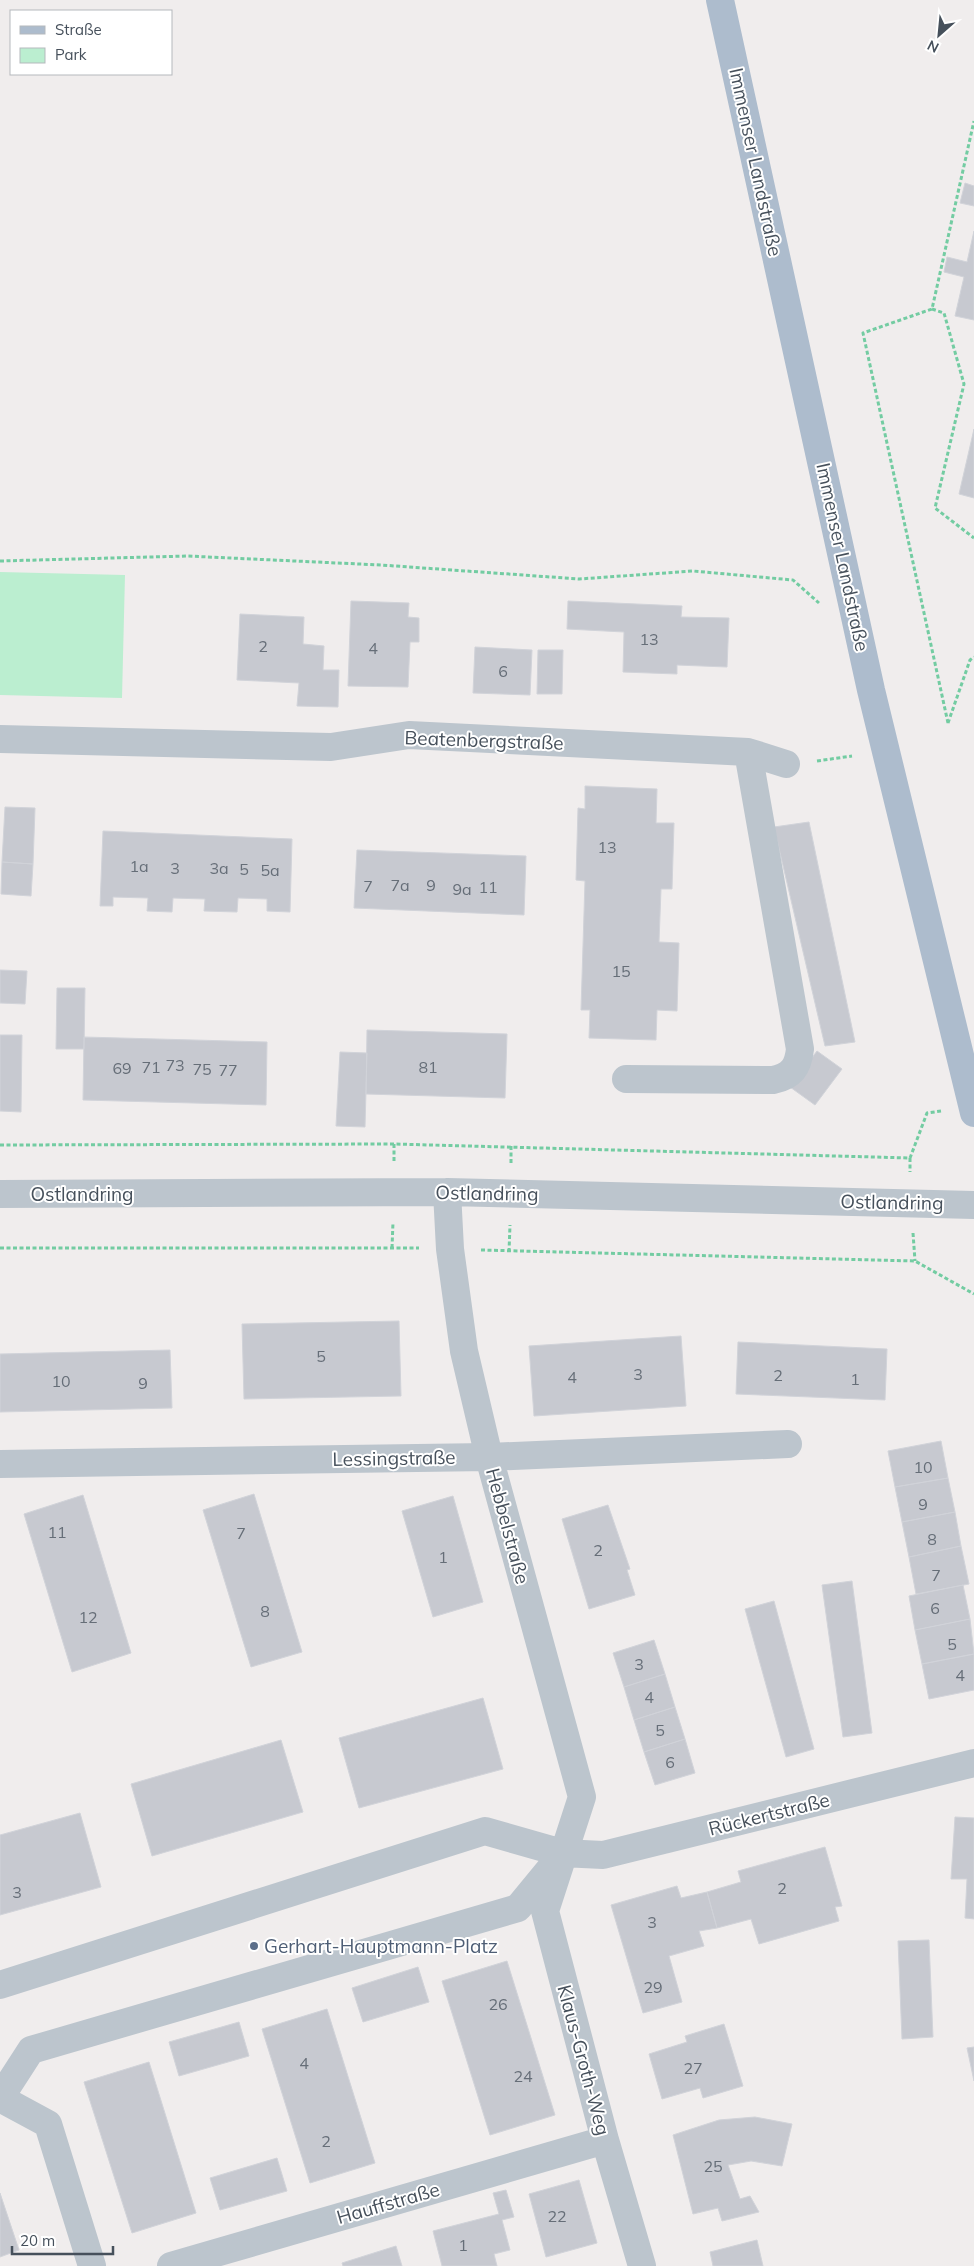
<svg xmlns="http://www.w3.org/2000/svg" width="974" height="2266" font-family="Mulish,sans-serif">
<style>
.green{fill:#bbeed0}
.building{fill:#c7c9d0;stroke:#d1d3d9}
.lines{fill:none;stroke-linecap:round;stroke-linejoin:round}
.path{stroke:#73cca2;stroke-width:3;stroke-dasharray:4 2.5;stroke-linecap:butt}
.minor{stroke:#bcc5cd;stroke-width:28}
.major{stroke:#adbccd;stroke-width:28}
.service-dot{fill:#5c6f8a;stroke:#fff;stroke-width:2}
.labels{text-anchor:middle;stroke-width:4;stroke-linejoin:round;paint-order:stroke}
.number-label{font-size:16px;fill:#666e78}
.street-label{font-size:19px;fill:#46505b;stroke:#fff}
.service-label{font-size:19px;fill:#4e5e75;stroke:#fff;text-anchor:start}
</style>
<rect width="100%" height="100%" fill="#f0eded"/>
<!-- green -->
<path class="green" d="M0,572L125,575L122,698L0,695Z"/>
<!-- building -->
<path class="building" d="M965,183L974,186V206L960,203Z
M974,231V320L955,316L964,277L944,272L947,257L967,262Z
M974,429V498L959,494Z
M351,601L409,603L408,617L419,618V642H410L408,687L348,686Z
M568,601L682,606L681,617L729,618L727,667L677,665V674L623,672L624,632L567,629Z
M240,614L304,617L303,644L324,646L323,670H339L338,707L297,706L299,683L237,680Z
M475,647L532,650L530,695L473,693Z
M538,650H563L562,694H537Z
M585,786L657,789L656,823H674L672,889H661L659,942L679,943L677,1011L657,1010L656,1040L589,1038L590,1010H581L585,881L576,880L578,808L585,809Z
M5,807L35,808L33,864L2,862Z
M809,822L855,1042L825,1046L774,827Z
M103,831L292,839L290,912L267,911V899L238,898L237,912L204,911L205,899L173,898L172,912L147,911L148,898L113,897V906H100Z
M357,850L526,856L524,915L354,908Z
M2,862L33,864L31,896L1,894Z
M0,970L27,971L25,1004L0,1003Z
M57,988H85L84,1049H56Z
M367,1030L507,1034L505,1098L366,1094Z
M0,1035H22L21,1112L0,1111Z
M84,1037L267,1042L266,1105L83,1100Z
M817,1051L842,1069L815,1105L790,1087Z
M340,1052L367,1053L365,1127L336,1126Z
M399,1321L401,1396L244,1399L242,1324Z
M681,1336L686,1406L534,1416L529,1346Z
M738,1342L887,1349L885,1400L736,1394Z
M170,1350L172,1408L0,1412V1354Z
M941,1441L948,1478L895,1487L888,1451Z
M948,1478L955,1512L902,1522L895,1487Z
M254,1494L302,1652L251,1667L203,1510Z
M83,1495L131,1653L72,1672L24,1514Z
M453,1496L483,1602L433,1617L402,1511Z
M608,1505L630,1569L627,1570L635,1595L589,1609L562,1519Z
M955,1512L961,1546L909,1557L902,1522Z
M961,1546L969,1584L916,1594L909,1557Z
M852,1581L872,1733L843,1737L822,1585Z
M963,1585L970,1619L915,1630L909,1596Z
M774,1601L814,1749L786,1757L745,1609Z
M970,1619L974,1654L922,1664L915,1630Z
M654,1640L665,1674L624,1687L613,1653Z
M974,1654V1690L929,1699L922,1664Z
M665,1674L675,1707L634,1720L624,1687Z
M483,1698L503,1769L359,1808L339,1738Z
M675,1707L685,1739L644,1752L634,1720Z
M685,1739L695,1773L655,1785L644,1752Z
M281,1740L303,1812L152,1856L131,1784Z
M80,1813L101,1887L0,1915V1835Z
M955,1817L974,1818V1919L965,1918L967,1879H951Z
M825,1847L842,1906L835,1907L839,1921L759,1944L751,1919L717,1928L707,1892L741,1882L738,1871Z
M677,1886L681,1898L707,1892L717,1928L699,1931L704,1946L669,1956L682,2002L643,2013L611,1905Z
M929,1940L933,2037L902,2039L898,1941Z
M507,1961L555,2115L490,2135L442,1981Z
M418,1967L429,2002L363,2022L352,1988Z
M327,2009L375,2163L310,2183L262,2029Z
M239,2022L249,2056L179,2076L169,2042Z
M724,2024L743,2086L703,2098L700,2088L662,2099L649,2054L687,2042L685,2036Z
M974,2047V2081L967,2048Z
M149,2062L196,2213L132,2233L84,2082Z
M755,2117L792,2124L782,2166L751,2161L728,2165L740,2199L750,2196L759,2212L722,2221L718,2208L693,2214L673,2135L719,2120Z
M277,2158L287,2191L220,2210L210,2178Z
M579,2180L597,2243L546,2257L529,2194Z
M506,2190L514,2217L502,2220L510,2250L494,2254L497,2266H442L433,2231L499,2214L493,2193Z
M0,2193L19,2250L0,2257Z
M757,2240L763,2266H713L710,2252Z
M396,2246L402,2266H343L342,2263Z"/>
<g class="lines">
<!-- path -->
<path class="path" d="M932,309L944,313L964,384L935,508L974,538
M0,561L187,556L381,565L579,579L693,571L793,580L819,603
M948,723L863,333L932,309L974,121
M948,723L970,660L974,657
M817,761L852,756
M0,1145L394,1144L910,1158L927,1113L941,1111
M910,1158V1172
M394,1161V1144
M511,1163V1146
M913,1233L915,1261
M0,1248H419
M392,1248L393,1222
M481,1250L915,1261L974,1294
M509,1252L510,1225"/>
<!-- minor -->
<path class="minor" d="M0,739L331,747L409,735L748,752L786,764
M626,1079L773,1080C792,1076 798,1067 800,1049L748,752
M447,1192L450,1249L464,1351L489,1457L582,1797L545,1911L605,2140L642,2266
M0,1194L447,1192L974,1205
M0,1464L489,1457L788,1444
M0,1985L485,1831L562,1853L603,1855L974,1763
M0,2098L31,2050L518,1908L554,1864
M0,2098L48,2124L92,2266
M171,2266L605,2140"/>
<!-- major -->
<path class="major" d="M720,0L871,690L974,1113"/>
</g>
<!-- markers -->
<circle class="service-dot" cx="254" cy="1946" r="5"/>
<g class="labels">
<!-- number labels -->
<g class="number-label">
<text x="649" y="645">13</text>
<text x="263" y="652">2</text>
<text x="373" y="654">4</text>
<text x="503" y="677">6</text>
<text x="607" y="853">13</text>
<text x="139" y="872">1a</text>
<text x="175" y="874">3</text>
<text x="219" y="874">3a</text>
<text x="244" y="875">5</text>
<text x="270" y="876">5a</text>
<text x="400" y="891">7a</text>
<text x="431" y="891">9</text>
<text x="368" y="892">7</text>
<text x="488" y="893">11</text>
<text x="462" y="895">9a</text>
<text x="621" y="977">15</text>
<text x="175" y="1071">73</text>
<text x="151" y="1073">71</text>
<text x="428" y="1073">81</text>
<text x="122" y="1074">69</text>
<text x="202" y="1075">75</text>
<text x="228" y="1076">77</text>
<text x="321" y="1362">5</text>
<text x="638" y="1380">3</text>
<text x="778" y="1381">2</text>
<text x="572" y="1383">4</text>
<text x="855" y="1385">1</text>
<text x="61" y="1387">10</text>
<text x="143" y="1389">9</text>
<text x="923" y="1473">10</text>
<text x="923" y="1510">9</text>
<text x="57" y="1538">11</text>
<text x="241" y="1539">7</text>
<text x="932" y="1545">8</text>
<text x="598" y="1556">2</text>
<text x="443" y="1563">1</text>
<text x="936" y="1581">7</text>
<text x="935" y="1614">6</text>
<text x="265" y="1617">8</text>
<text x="88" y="1623">12</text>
<text x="952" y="1650">5</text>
<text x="639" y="1670">3</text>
<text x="960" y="1681">4</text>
<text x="649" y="1703">4</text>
<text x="660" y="1736">5</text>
<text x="670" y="1768">6</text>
<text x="782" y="1894">2</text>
<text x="17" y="1898">3</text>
<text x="652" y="1928">3</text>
<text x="653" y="1993">29</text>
<text x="498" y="2010">26</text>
<text x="304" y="2069">4</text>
<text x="693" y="2074">27</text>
<text x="523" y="2082">24</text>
<text x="326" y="2147">2</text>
<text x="713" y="2172">25</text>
<text x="557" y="2222">22</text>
<text x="463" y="2251">1</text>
</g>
<!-- street labels -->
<g class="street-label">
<text transform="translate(756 162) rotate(78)" y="7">Immenser Landstraße</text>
<text transform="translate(843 557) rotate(78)" y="7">Immenser Landstraße</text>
<text transform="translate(484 740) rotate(2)" y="7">Beatenbergstraße</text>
<text transform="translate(487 1193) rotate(1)" y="7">Ostlandring</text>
<text x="82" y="1201">Ostlandring</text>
<text transform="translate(892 1202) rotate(1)" y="7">Ostlandring</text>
<text transform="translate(394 1458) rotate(-1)" y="7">Lessingstraße</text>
<text transform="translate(508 1526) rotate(75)" y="7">Hebbelstraße</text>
<text transform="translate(769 1814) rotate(-14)" y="7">Rückertstraße</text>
<text transform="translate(584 2060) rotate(75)" y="7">Klaus-Groth-Weg</text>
<text transform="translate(388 2203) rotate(-16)" y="7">Hauffstraße</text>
</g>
<!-- service labels -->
<g class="service-label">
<text x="264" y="1953">Gerhart-Hauptmann-Platz</text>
</g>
</g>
<!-- legend -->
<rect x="10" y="10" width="162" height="65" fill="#ffffff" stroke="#b5b9bd"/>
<rect x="20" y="26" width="25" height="8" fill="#adbccd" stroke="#b5b9bd"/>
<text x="55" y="35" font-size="15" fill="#46505b">Straße</text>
<rect x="20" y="48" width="25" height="15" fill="#bbeed0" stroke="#b5b9bd"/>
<text x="55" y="60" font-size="15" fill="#46505b">Park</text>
<!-- north arrow -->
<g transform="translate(939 35) rotate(207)" stroke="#ffffff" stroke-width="4" paint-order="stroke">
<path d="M0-4L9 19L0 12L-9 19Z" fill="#46505b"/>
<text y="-8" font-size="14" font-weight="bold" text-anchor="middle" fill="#46505b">N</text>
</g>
<!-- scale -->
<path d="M12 2246v8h101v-8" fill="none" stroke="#46505b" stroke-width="2.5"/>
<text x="20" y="2246" font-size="15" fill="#46505b" stroke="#ffffff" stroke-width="4" paint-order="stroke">20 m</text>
</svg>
